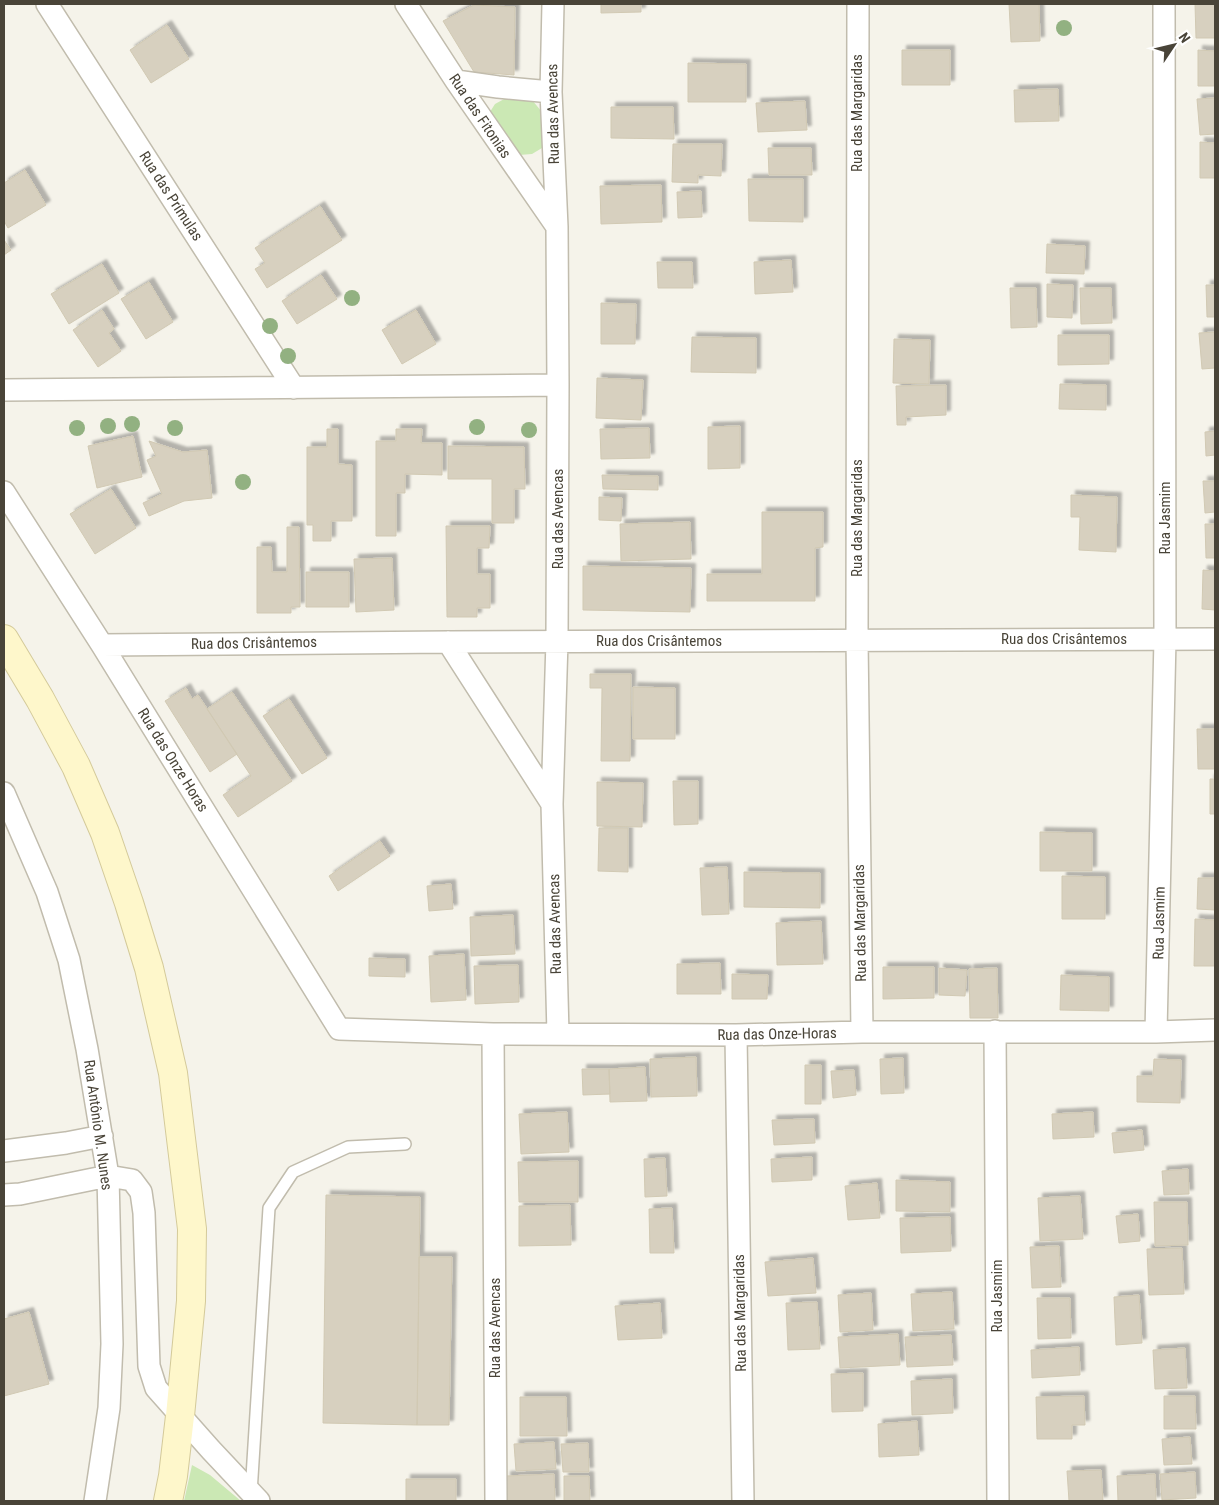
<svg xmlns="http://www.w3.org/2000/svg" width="1219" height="1505" font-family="'Roboto Condensed',sans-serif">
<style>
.green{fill:#cbe8b4}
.building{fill:#d7d0bf;stroke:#d1c9b3;filter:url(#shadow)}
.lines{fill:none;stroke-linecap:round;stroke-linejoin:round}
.lane-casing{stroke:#c1bcad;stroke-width:14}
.street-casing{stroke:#c1bcad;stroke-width:24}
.secondary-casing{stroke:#d4ca9a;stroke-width:30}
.lane{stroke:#fff;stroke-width:11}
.street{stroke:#fff;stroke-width:21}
.secondary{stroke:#fef7cb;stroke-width:28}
.tree{fill:#92b181}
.labels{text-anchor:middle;stroke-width:4.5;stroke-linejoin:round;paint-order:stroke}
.street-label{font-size:15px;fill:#494438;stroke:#fff}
</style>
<defs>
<filter id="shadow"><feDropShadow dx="4.5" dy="-4.5" stdDeviation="1" flood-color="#0004"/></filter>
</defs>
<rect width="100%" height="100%" fill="#f5f3ea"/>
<!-- green -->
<path class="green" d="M506,98L532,100L542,112L544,139L542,148L532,154L519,155L488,115L495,104Z
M192,1465L210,1475L241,1501H184Z"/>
<!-- building -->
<path class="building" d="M601,4H641V12L601,13Z
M1009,4H1039L1040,41L1011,42Z
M1195,4H1215V38H1196Z
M474,5L515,7L514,75L474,72L443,21Z
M167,25L189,59L151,83L130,50Z
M902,50H950V85H902Z
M1198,50L1215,51V86H1198Z
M688,63L746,64V102H688Z
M1058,89L1059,121L1015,122L1014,90Z
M1215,98V134L1200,135L1197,99Z
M805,101L807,130L758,132L756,103Z
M611,107H673L674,139L611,138Z
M1200,142L1215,143V178H1200Z
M673,144H722L721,176L698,175V183L672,182Z
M768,148H811L812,175H769Z
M25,170L46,205L8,228L4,221V183Z
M748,179H803V222L749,221Z
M661,185L662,222L601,224L600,186Z
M701,191L702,217L678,218L677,192Z
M320,206L342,240L267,288L255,269L265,263L255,248Z
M4,240L11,250L4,255Z
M1047,244L1085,246L1084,274L1046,273Z
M791,260L793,292L755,294L754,262Z
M657,262H692L693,288H658Z
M102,264L119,293L69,324L51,294Z
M321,275L337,299L297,324L282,301Z
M149,282L173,322L146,339L121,299Z
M1047,284L1073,285L1072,318L1047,317Z
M1206,285H1215V317H1207Z
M1010,288H1036L1037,327L1011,328Z
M1080,288H1111L1112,323L1081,324Z
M601,303L636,304L635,344H601Z
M102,310L114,329L109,333L121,351L98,367L73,330Z
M416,310L436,344L402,364L382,330Z
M1215,332V368L1202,369L1199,333Z
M1058,335H1109V364L1058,365Z
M692,337L756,338V373L691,372Z
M894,339L930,340L929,384L893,383Z
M597,378L643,380L641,420L596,418Z
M1060,384L1106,385V410L1059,409Z
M946,385V415L906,417V425H897L896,386Z
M740,426V468L708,469V427Z
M649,428L650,458L601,459L600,429Z
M327,429H338V464L352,465V521H331V541H313V525H307V447H327Z
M396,429H422L421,443H442V475L405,474V493H396V536H376V441H396Z
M1215,431V455L1206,456L1205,432Z
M133,436L142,477L97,488L88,446Z
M149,441L183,452L207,450L212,498L184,501L149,516L143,503L162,494L147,460L156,456Z
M448,446L524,447L525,489H514V523H492V479H448Z
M602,475L658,476V490L603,489Z
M1203,481H1215V512L1205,513Z
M111,489L136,528L95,554L70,514Z
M1071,495L1117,497L1116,552L1079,550L1080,517H1071Z
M599,497L622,498L621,521L599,520Z
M762,512H823V547L815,548V601H707V574H762Z
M690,522L691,559L621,561L620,524Z
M1205,524H1215V558H1206Z
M446,526H490L489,548H477V574H490V608H477V617H447Z
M287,527H299L300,607H291V613H257V547H271L272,572H287Z
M392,558L394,610L356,612L354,559Z
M583,566L691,568L690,612L583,610Z
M1203,570L1215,571V610L1202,609Z
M306,572H349V607H306Z
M590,674H631L630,761H601L602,688H590Z
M633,687L675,688V739H633Z
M186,688L192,699L198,695L237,754L210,772L165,701Z
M232,692L292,781L238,817L223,795L251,776L207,709Z
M289,699L327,758L302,774L263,716Z
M1197,729H1215V769H1198Z
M1210,779H1215V814H1210Z
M673,781H698V824L674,825Z
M597,782L643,783L642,827L597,826Z
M599,828H628V872L598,871Z
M1040,832L1092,833V871H1040Z
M380,841L390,856L338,891L329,876Z
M727,867L729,914L702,915L700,868Z
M744,872L820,873V908L744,907Z
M1062,876L1105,877V919H1062Z
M1198,878H1215V910L1197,909Z
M451,884L453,909L429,911L427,886Z
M513,915L515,954L471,956L470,917Z
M1195,919L1215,920V966H1194Z
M821,921L823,964L777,965L776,923Z
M464,954L466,1000L431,1002L429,956Z
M369,958L405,959V977L369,976Z
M720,963L721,994H677V964Z
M518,965L519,1002L475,1004L474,966Z
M883,967H934V998L883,999Z
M939,968L967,970L965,996L939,995Z
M997,968L998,1018H970L969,969Z
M732,974L768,975L767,999H732Z
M1061,975L1109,977V1011L1060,1010Z
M696,1057L697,1096L651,1097L650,1059Z
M903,1058L904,1093L881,1094L880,1059Z
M1154,1059L1181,1060L1180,1103L1137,1102V1076H1153Z
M805,1065H821V1104H805Z
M645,1067L647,1101L610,1102L609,1069Z
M582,1069H609L610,1094L583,1095Z
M854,1070L856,1095L833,1098L831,1071Z
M567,1112L569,1152L521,1154L519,1114Z
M1093,1112L1094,1137L1053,1139L1052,1114Z
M814,1119L815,1143L774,1145L772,1120Z
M1142,1130L1144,1150L1114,1153L1112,1133Z
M812,1157V1180L772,1182L771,1159Z
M665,1158L667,1196L645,1197L644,1159Z
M578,1161V1202H519L518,1162Z
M1188,1169L1189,1194L1164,1195L1162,1171Z
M896,1180L950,1182V1212L896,1211Z
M877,1183L880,1218L848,1220L845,1186Z
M326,1195L420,1197L417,1425L323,1423Z
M1080,1196L1083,1239L1040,1241L1038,1198Z
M1154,1202H1187L1188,1245L1155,1246Z
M570,1205L571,1245L519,1246V1206Z
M672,1208L674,1253H650L649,1209Z
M1138,1214L1140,1241L1119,1243L1116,1216Z
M950,1217L951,1251L901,1253L900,1218Z
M1059,1246L1061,1287L1032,1288L1030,1247Z
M1182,1248L1184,1294L1149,1295L1147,1249Z
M419,1257H452L449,1425H417Z
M813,1258L816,1293L768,1296L765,1262Z
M952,1292L954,1329L913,1331L911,1294Z
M871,1293L873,1330L840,1332L838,1295Z
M1139,1295L1142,1343L1116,1345L1114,1297Z
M1037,1298H1070L1071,1338L1038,1339Z
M817,1302L820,1349L788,1350L786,1303Z
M660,1303L662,1338L618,1340L615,1306Z
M29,1312L49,1384L4,1396V1319Z
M898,1334L900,1365L840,1368L838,1337Z
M951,1335L953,1365L907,1367L905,1337Z
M1079,1347L1080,1375L1032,1378L1031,1350Z
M1185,1348L1187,1388L1155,1389L1153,1350Z
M863,1373V1411L832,1412L831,1374Z
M952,1379L953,1413L912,1415L911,1381Z
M1084,1396L1085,1425H1072V1439H1037L1036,1397Z
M1164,1396H1195L1196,1429H1164Z
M520,1397H566L567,1436H520Z
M917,1421L919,1455L879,1457L878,1424Z
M1190,1437L1192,1464L1164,1465L1162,1439Z
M554,1442L556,1469L516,1471L514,1444Z
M588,1443L589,1472H563L561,1444Z
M1101,1470L1103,1501H1069L1067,1471Z
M1195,1472L1196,1498L1162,1500L1160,1474Z
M554,1474L555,1501H507L506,1476Z
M1155,1474L1156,1501H1118L1117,1476Z
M564,1476H589L590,1501H564Z
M406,1479H456V1501H406Z"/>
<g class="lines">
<defs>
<path id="lane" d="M251,1493L269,1208L293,1172L348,1147L405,1144"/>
<path id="street" d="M47,4L294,388
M406,4L456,81L557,227
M553,4L551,92L557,227L558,385L557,641L552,804L558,1034
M858,4L857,640L862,1032
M456,81L498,87L551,92
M4,390L558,385
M4,492L102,645L339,1029L493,1034L736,1035L862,1032H1156L1215,1030
M448,642L552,804
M102,645L448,642L1215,639
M4,793L47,892L69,960L87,1049L108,1176L112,1344L109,1408L95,1501
M995,1031L998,1501
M1156,1032L1165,639L1164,4
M493,1034L496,1501
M736,1035L743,1501
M4,1151L66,1143L102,1136
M4,1195L20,1194L108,1176L132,1180L141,1192L144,1213L149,1366L156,1388L211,1450L259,1501"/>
<path id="secondary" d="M4,639L40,699L76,766L105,833L129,903L149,968L173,1073L192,1229L191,1301L180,1416L173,1476L168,1501"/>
</defs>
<!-- lane casing -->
<use href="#lane" class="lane-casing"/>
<!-- street casing -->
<use href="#street" class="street-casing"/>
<!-- secondary casing -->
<use href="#secondary" class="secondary-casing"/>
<!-- lane -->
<use href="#lane" class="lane"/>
<!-- street -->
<use href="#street" class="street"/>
<!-- secondary -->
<use href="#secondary" class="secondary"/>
</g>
<!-- trees -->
<g class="tree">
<circle cx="1064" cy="28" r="8"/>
<circle cx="352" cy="298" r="8"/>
<circle cx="270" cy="326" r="8"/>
<circle cx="288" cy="356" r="8"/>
<circle cx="132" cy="424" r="8"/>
<circle cx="108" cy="426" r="8"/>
<circle cx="477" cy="427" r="8"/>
<circle cx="77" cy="428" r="8"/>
<circle cx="175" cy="428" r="8"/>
<circle cx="529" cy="430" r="8"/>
<circle cx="243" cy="482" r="8"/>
</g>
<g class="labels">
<!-- street labels -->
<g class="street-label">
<text transform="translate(857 113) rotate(-90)" y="5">Rua das Margaridas</text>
<text transform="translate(553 114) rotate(-91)" y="5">Rua das Avencas</text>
<text transform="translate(480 116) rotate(56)" y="5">Rua das Fitonias</text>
<text transform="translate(171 196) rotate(57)" y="5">Rua das Prímulas</text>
<text transform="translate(857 518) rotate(-90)" y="5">Rua das Margaridas</text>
<text transform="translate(1165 518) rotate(-90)" y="5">Rua Jasmim</text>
<text transform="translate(558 519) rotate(-90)" y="5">Rua das Avencas</text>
<text x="1064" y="644">Rua dos Crisântemos</text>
<text x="659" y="646">Rua dos Crisântemos</text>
<text transform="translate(254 643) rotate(-1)" y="5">Rua dos Crisântemos</text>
<text transform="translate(173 760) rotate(58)" y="5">Rua das Onze Horas</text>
<text transform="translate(860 923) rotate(-91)" y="5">Rua das Margaridas</text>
<text transform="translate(1159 923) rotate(-89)" y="5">Rua Jasmim</text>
<text transform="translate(555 924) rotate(-91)" y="5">Rua das Avencas</text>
<text transform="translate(777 1034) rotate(-1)" y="5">Rua das Onze-Horas</text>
<text transform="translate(98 1125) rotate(82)" y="5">Rua Antônio M. Nunes</text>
<text transform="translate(997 1296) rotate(-90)" y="5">Rua Jasmim</text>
<text transform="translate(740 1313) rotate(-91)" y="5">Rua das Margaridas</text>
<text transform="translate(495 1328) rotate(-90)" y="5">Rua das Avencas</text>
</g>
</g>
<!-- border -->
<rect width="1219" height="1505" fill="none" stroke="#494438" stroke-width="10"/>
<!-- north arrow -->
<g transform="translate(1174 45) rotate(55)" stroke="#ffffff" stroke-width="4" paint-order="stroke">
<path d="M0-4L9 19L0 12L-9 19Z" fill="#494438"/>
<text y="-8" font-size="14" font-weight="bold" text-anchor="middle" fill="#494438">N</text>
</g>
</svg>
